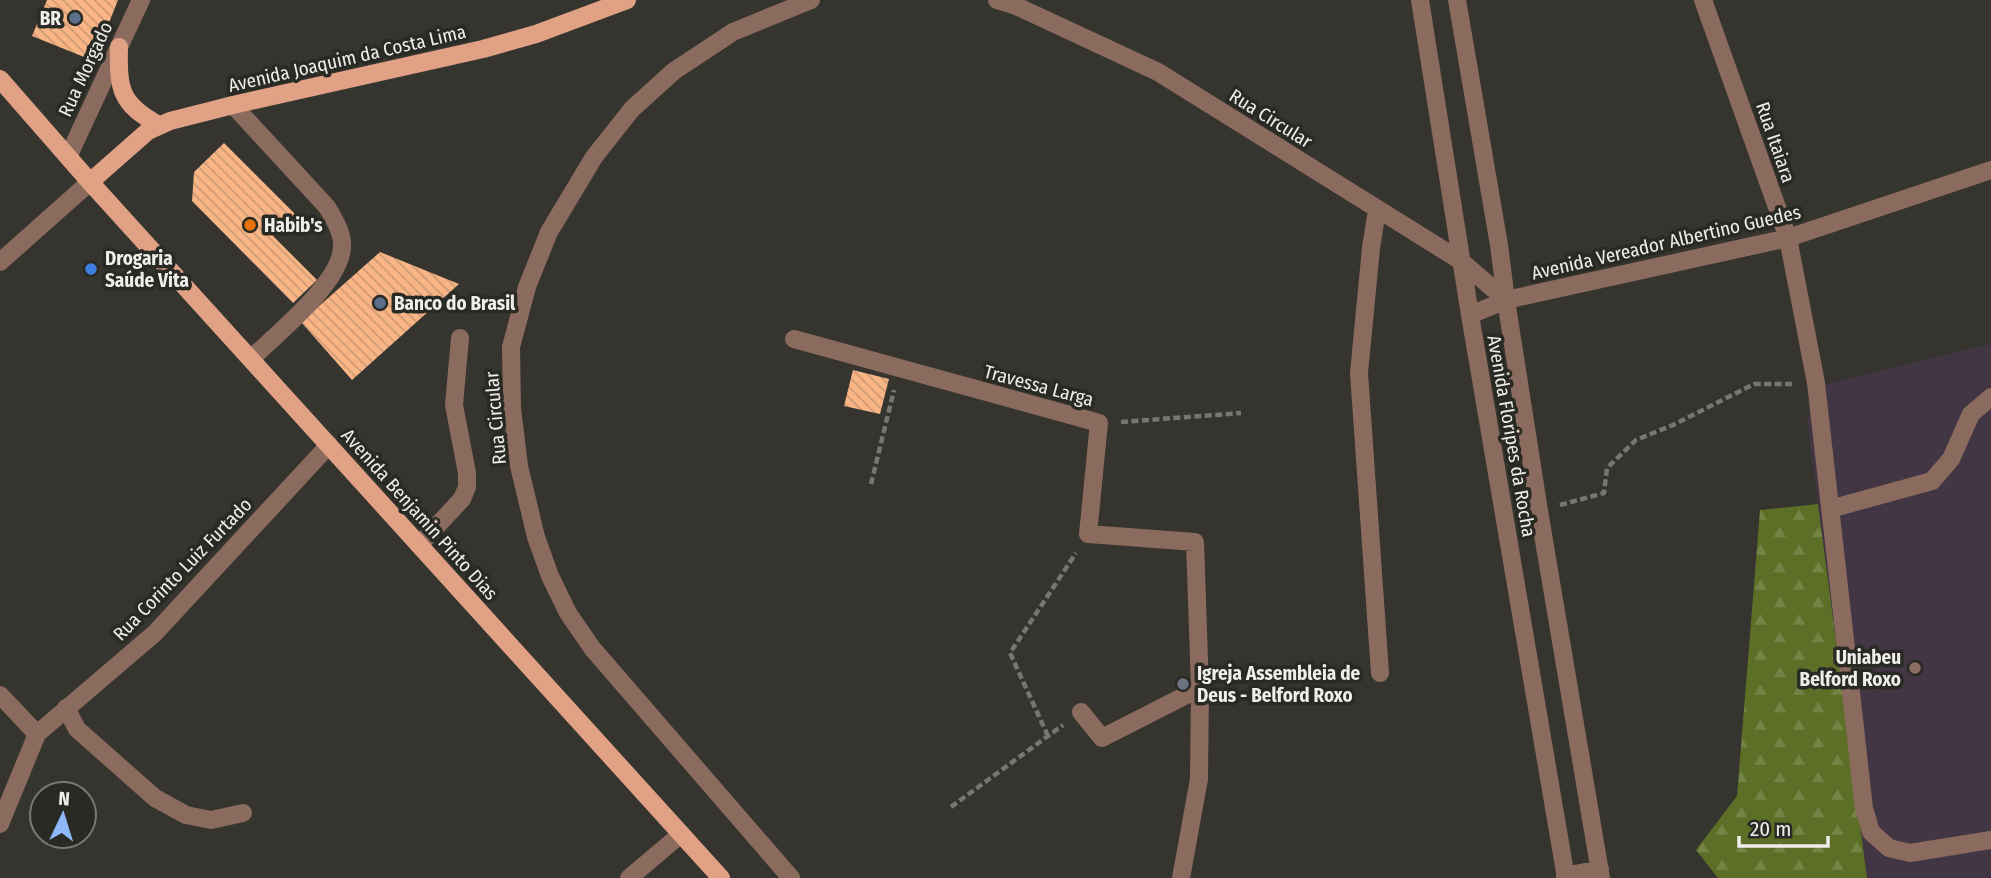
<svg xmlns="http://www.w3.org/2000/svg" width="1991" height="878" font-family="'Fira Sans Condensed',sans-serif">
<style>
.education{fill:#433644}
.forest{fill:url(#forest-firs)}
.building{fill:url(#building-back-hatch)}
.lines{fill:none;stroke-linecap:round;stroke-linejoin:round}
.path{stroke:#777672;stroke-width:4.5;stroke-dasharray:7 3.5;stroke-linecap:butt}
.minor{stroke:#8b6b5d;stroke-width:18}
.major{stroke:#e1a184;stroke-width:18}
.service-dot{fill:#5c6f8a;stroke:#2a2a25;stroke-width:2.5}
.food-dot{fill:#e8710a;stroke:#2a2a25;stroke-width:2.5}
.shop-dot{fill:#3f7fe0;stroke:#2a2a25;stroke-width:2.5}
.education-dot{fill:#8d6e63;stroke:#2a2a25;stroke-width:2.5}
.worship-dot{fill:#6b7280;stroke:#2a2a25;stroke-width:2.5}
.labels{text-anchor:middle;stroke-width:7;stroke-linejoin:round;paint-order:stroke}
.poi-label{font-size:19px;font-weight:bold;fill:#efeeeb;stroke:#2a2a25;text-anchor:start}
.street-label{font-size:19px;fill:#efeeeb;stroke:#2a2a25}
</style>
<defs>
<pattern id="forest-firs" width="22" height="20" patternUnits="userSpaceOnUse" patternTransform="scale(1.75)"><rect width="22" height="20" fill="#5d6f26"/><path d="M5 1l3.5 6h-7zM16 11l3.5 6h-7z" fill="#758446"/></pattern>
<pattern id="building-back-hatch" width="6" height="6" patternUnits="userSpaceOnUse" patternTransform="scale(1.75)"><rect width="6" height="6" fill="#f9b585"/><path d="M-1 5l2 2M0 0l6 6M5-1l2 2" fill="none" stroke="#cd9a75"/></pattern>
</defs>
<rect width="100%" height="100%" fill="#35342f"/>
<!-- education -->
<path class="education" d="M1991,344V878H1867L1807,418L1826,384Z"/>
<!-- forest -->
<path class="forest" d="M1818,504L1867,878H1718L1696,850L1737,796L1760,510Z"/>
<!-- building -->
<path class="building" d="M47,0H118L94,61L32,36Z
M224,143L295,214L273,236L317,280L293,303L192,201L194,172Z
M380,252L459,284L352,380L301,322Z
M853,370L889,379L880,414L844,406Z"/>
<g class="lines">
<!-- path -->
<path class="path" d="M1121,422L1241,413
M871,484L894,390
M1560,505L1604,493L1607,468L1636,440L1673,425L1754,384H1794
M1048,736L1010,653L1076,553
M951,807L1063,725"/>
<!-- minor -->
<path class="minor" d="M997,0L1014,5L1158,72L1461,261L1506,300
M1420,0L1470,315L1566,878
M1457,0L1499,245L1506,300L1539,511L1601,878
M1703,0L1788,238L1816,383L1864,808L1871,832L1889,848L1910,853L1991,840
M233,105L327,207C334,219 343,233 342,247C341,283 276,334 251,359
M68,157L141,0
M1377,210L1371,248L1359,373L1380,673
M0,262L90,182
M1470,315L1506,300L1788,238L1991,170
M794,339L1099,423L1088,534L1195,542L1200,688L1199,779L1181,878
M1830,509L1932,481L1951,459L1971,414L1991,397
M419,545L462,499L467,487V473L454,405L460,338
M0,695L37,734
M66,708L77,729L155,798L186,815L211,820L243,813
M1081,712L1102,738L1200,688
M0,824L37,734L155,633L329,445
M1565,876L1600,869
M629,878L681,834
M791,878L592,648L568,613L550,576L536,537L519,466L512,408L511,347L527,287L549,232L594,157L632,109L674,71L733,32L811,0"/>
<!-- major -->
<path class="major" d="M119,47C118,89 120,104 159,125
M0,79L90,182L721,878
M90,182L148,131L170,121L233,105L483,49L536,34L627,0"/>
</g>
<!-- markers -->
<g class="service-dot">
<circle cx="75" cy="18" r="7"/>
<circle cx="380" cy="303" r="7"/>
</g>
<circle class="food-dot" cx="250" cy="225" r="7"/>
<circle class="shop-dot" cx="91" cy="269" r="7"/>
<circle class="education-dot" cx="1915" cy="668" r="7"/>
<circle class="worship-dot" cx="1183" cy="684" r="7"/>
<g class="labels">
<!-- poi labels -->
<g class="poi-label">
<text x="61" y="25" text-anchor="end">BR</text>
<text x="264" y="232">Habib's</text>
<text x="105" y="265">Drogaria<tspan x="105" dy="22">Saúde Vita</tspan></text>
<text x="394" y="310">Banco do Brasil</text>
<text x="1901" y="664" text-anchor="end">Uniabeu<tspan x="1901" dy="22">Belford Roxo</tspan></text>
<text x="1197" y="680">Igreja Assembleia de<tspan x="1197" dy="22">Deus - Belford Roxo</tspan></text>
</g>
<!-- street labels -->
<g class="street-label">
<text transform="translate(347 58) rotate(-13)" y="7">Avenida Joaquim da Costa Lima</text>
<text transform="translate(85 69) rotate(-65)" y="7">Rua Morgado</text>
<text transform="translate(1271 118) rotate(32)" y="7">Rua Circular</text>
<text transform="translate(1776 142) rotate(71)" y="7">Rua Itaiara</text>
<text transform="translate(1666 242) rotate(-13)" y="7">Avenida Vereador Albertino Guedes</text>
<text transform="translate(1039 385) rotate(15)" y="7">Travessa Larga</text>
<text transform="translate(495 418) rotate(-95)" y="7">Rua Circular</text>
<text transform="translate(1512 436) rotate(80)" y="7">Avenida Floripes da Rocha</text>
<text transform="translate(420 514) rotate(48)" y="7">Avenida Benjamin Pinto Dias</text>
<text transform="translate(182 569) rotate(-46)" y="7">Rua Corinto Luiz Furtado</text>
</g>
</g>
<!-- north arrow -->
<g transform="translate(63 815) rotate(4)"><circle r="33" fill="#2a2a25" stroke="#797874" stroke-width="2"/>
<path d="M0-5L12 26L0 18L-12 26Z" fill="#8db9fc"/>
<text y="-10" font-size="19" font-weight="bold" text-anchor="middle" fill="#efeeeb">N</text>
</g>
<!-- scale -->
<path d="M1739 836v10h89v-10" fill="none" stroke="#efeeeb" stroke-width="3.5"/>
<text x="1750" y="836" font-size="21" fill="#efeeeb" stroke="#2a2a25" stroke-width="5" paint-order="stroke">20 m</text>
</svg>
